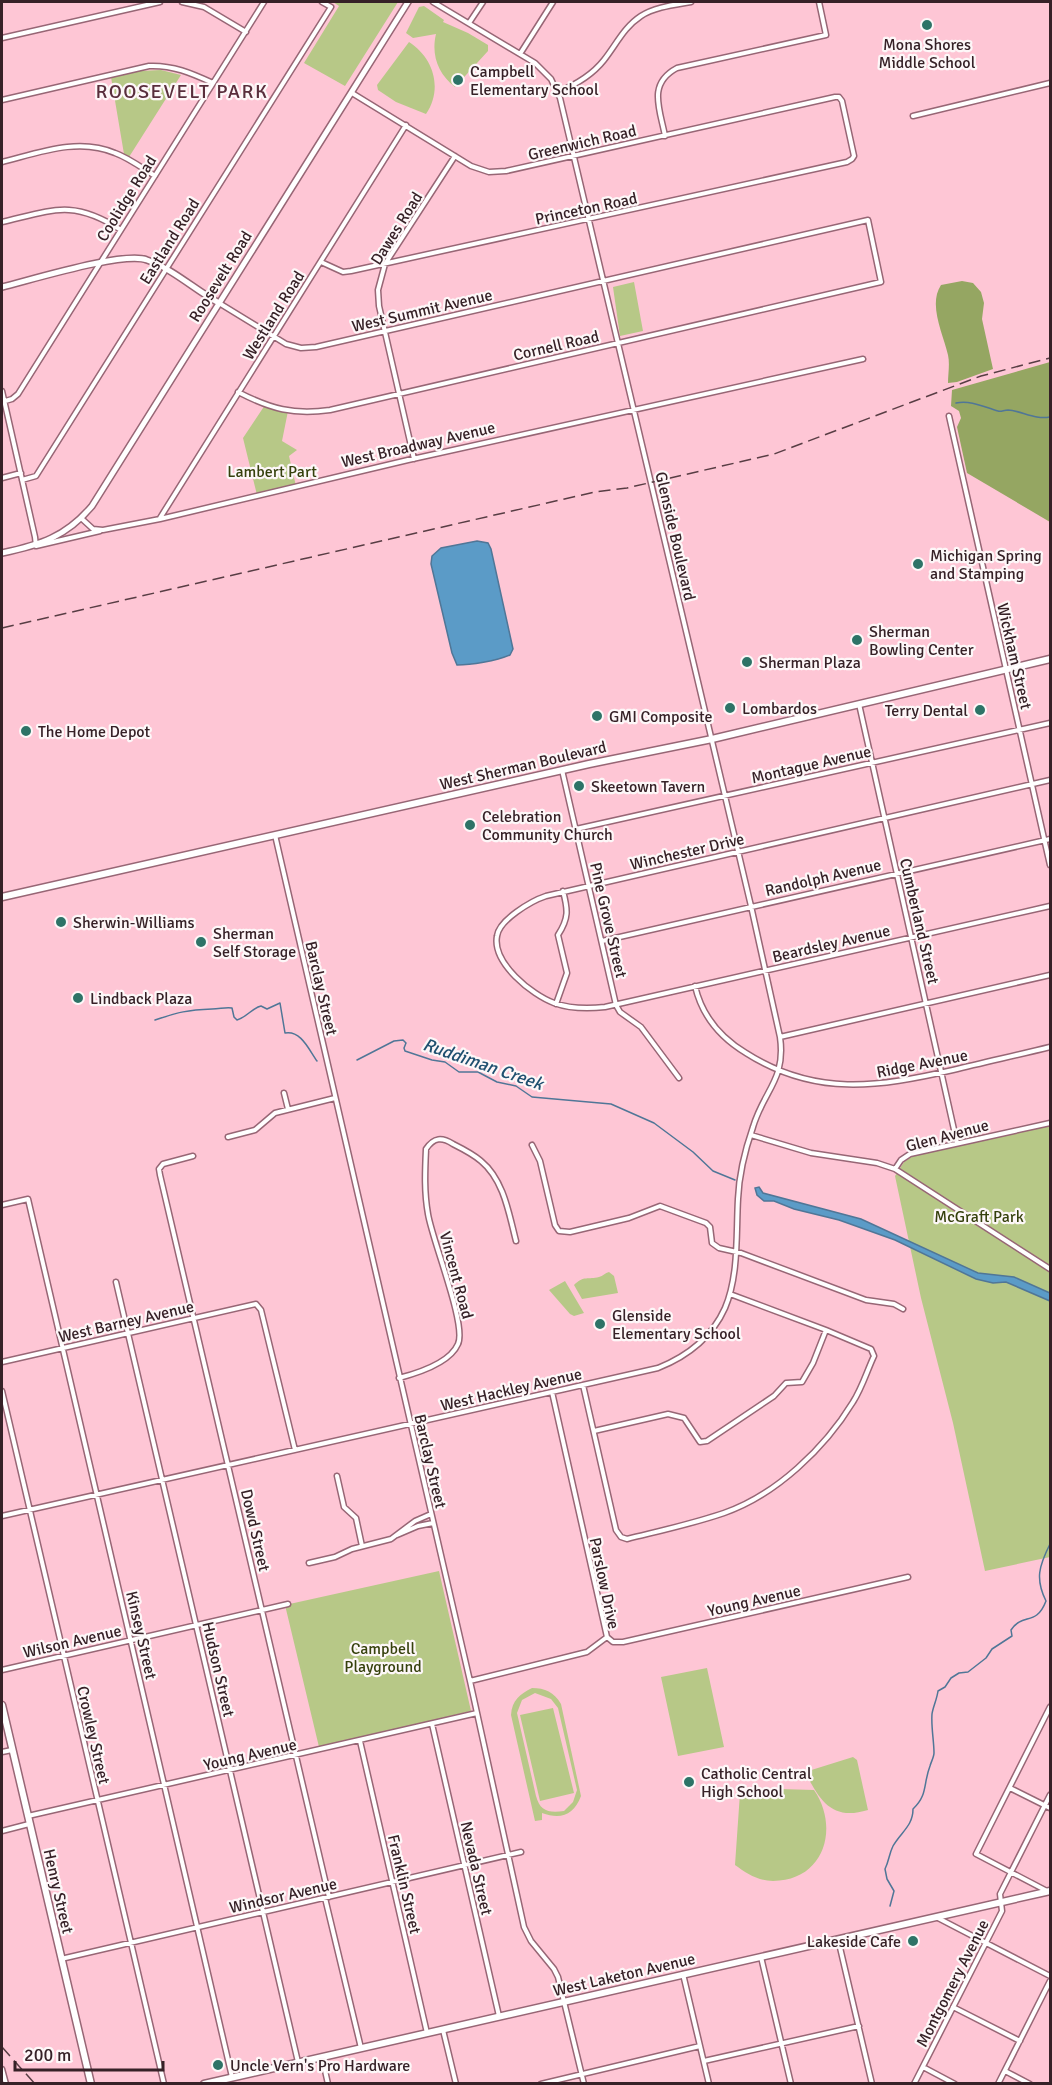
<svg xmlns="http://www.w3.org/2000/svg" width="1052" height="2085" font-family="Signika,sans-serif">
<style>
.green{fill:#b7c887;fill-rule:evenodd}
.forest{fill:#95a662}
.water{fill:#5b9bc7;stroke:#507697;stroke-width:1.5}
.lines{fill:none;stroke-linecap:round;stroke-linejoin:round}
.stream{stroke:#507697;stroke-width:1.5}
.minor-casing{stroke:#976675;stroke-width:7}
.tertiary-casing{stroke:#976675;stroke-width:8}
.secondary-casing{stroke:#976675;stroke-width:9}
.minor{stroke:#fff;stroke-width:4}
.tertiary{stroke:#fff;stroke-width:5}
.secondary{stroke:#fff;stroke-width:6}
.rail{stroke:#583d44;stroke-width:1.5;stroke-dasharray:12 6;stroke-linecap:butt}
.poi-dot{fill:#2e7367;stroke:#fdf7f8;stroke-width:2}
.labels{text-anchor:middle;stroke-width:4.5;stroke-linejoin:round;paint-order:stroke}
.poi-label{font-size:16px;fill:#362127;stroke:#fdf7f8;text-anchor:start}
.street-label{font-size:16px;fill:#362127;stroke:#fdf7f8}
.park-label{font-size:16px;fill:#36410d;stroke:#fdf7f8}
.water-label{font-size:18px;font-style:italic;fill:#205070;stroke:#fdf7f8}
.quarter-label{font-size:20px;letter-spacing:1.5px;fill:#592e3c;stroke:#fdf7f8}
</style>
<rect width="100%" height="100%" fill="#fec6d5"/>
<!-- green -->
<path class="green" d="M333,2H398L345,86L304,63L339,6Z
M424,6L444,20L443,22L468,33L488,45V51L455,87C438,74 431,55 436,34L413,38L406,33L419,7Z
M409,42C434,58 443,89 426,114L396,102L378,90L377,85Z
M161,70L181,75L129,157L124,154L111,77L140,71Z
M634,282L643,331L620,336L613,287Z
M265,405L288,411L282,441L297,450L289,456L296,486L257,495L243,438Z
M1050,1125V1557L985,1571L953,1423L921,1298L895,1176L904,1162L913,1156Z
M609,1272L614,1276L618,1293L582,1299L574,1285C584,1275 588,1280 599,1277C603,1276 605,1273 609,1272Z
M565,1281L584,1313L574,1316L570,1314L549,1290Z
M439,1571L471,1711L319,1747L285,1605Z
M707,1668L724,1747L678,1756L661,1677Z
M532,1688C545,1688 554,1692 561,1704L581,1796C574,1815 561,1820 542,1813V1820L535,1821L511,1715C512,1700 520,1694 532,1688ZM535,1693L551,1699L558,1708L577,1790L573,1802L564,1811C548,1813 540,1811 536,1796L517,1713L522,1700Z
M553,1708L574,1793L540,1801L520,1715Z
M853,1757L857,1760L868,1810C832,1821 820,1801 805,1772Z
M744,1788L814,1790C840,1828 824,1881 773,1881C758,1881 746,1873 735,1865L740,1793Z"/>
<!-- forest -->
<path class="forest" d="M962,281L973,283L981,292L984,303L982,319L993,369L957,382L948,383C948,374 950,364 948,355C943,333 928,305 941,285Z
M1050,362V522L967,473L957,427L961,418L959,411L951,406L952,390Z"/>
<!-- water -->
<path class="water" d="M477,541L488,543L491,549L513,649L510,655C496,661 471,665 457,665L452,653L431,564L432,556L441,548Z
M759,1187L763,1193L861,1219L978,1273L1014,1277L1050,1293V1301L1006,1282L993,1283L976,1279L895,1240L839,1220L794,1209L774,1201H764L757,1195L755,1188Z"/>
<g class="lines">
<!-- stream -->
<path class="stream" d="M956,403C971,400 984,407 998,411C1001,412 1004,410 1008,410C1022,411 1035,420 1050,417
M155,1020C179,1012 187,1010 212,1009C220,1009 225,1007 232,1008L234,1017L237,1020C247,1017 252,1008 261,1006L267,1009L280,1003L285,1033C301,1030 309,1050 317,1061
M357,1060L394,1041L403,1040L406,1043L404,1048L405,1051L432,1060L445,1062L459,1072H478L497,1082L516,1086L532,1097L611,1104L654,1123L693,1152L713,1171L735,1180
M890,1906L894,1891L887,1879L885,1869C889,1861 889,1854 893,1846C901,1832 913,1826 913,1809C928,1795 923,1784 930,1766C931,1762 934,1757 934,1753C934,1741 931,1727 932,1714C933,1707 937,1699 938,1691L945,1687L951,1678L959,1673L968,1672L986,1658L992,1649L1012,1636L1011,1630C1023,1612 1036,1627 1046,1601C1035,1579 1039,1566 1050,1544"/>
<defs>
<path id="minor" d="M182,2L204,7L246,32
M469,23L483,2
M2,38L160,2
M520,54L553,2
M558,92C575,85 593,74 604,60C616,45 624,27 641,16C655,7 674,5 691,2
M2,100L149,66C173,65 191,73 213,83
M913,116L1050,83
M665,136C660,109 647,84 677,68L826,35L819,2
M2,162C38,153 78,137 115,153C129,158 142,168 155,176
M2,222C53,210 73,199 121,230
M321,262L343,272L351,271L847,162L852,159L854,156L842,101L839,97H835L506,171L489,172L471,166L352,93
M219,303L286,344L301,348L316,347L868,220L881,282L330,410C293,415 271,409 238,392
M2,391L35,537L36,546L100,531
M2,402L12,399L18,394L264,2
M949,416L1050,865
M414,459L379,306L378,290L385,264L455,156
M2,478L21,473
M22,480L36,476L331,7L322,2
M81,518L93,529L103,530L160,519L408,460L863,359
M160,518L406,125
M859,704L957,1143
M562,770L616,1005L620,1012L641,1027L679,1078
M1050,780L546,896C531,901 499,920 497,936C492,963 532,995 554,1003C571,1009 587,1009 605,1007L1050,906
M576,829L1050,723
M275,835L470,1681L524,1927L531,1941L554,1969L558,1977L584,2084
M602,941L1050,839
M695,986C702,1016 721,1038 746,1053C815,1097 878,1087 953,1070C985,1062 1018,1055 1050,1047
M556,1004L567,973L558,935C569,918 568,910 563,891
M780,1037L1050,975
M284,1093L288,1109
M751,1135L811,1153L877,1163L895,1169L1050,1269
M228,1137L255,1130L275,1113L335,1098
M532,1145L540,1161L555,1225L559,1231L570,1232L629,1218L660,1206L706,1223L710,1227L712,1243L719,1248L741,1253L866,1300L894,1304L903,1309
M193,1156L163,1164L159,1169L160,1175L329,1897
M895,1169L901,1160L910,1154L1050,1123
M2,1205L28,1199L232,2077
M116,1282L298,2062
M2,1362L256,1304L261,1310L295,1450
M399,1378C418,1373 450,1363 458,1344C467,1325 432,1240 428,1214C424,1192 425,1171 426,1149C434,1137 442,1137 453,1144C463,1149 473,1154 481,1161C504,1180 509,1214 516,1241
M583,1385L616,1530L621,1537L627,1539C659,1531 692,1524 724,1513C776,1495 825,1448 853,1402C862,1388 867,1371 874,1356L871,1349L826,1330L730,1294
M2,1391L164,2084
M552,1392L607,1637
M594,1431L668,1414L684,1418L700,1442L707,1441L774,1396L786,1383L802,1382L813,1363L826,1330
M337,1476L344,1507L356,1518L362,1546
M2,1516L658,1368C688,1356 712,1337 725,1308C739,1275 736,1234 738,1199C739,1175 745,1150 753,1127C764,1090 786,1080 780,1037L751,906L560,98L551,79L535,63L433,2
M397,1535L418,1526L433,1523
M309,1563L335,1557L352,1549L391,1539L415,1521L431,1514
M607,1637L613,1642H623L908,1577
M2,1670L288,1604
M470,1681L587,1652L607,1637
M432,1724L499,2016
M360,1741L427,2033
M2,1752L12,1750
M1010,1788L1050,1808
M28,1816L477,1713
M2,1831L29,1824
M1047,1891L976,1854L1050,1707
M325,1898L361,2048
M936,1917L1050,1976
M838,1939L872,2084
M761,1957L791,2084
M61,1959L521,1852
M683,1974L709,2084
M953,2007L1020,2041
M443,2030L456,2084
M322,2057L328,2084
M704,2061L859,2026
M923,2067L955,2084
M2,2069L6,2084
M1005,2071L1030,2084
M541,2084L700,2046
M914,2084L1002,1911L1000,1894L1050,1795
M998,2084L1050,1981"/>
<path id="tertiary" d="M2,287C31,280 124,251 147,260C173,269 195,290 219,303
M2,553C40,545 66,537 92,506L408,2"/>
<path id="secondary" d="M2,897L589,764L712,739L1050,659
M2,1705L91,2084
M204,2084L1050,1891"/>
</defs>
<!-- minor casing -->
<use href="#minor" class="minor-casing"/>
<!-- tertiary casing -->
<use href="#tertiary" class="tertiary-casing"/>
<!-- secondary casing -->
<use href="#secondary" class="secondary-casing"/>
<!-- minor -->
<use href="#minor" class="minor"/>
<!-- tertiary -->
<use href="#tertiary" class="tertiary"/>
<!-- secondary -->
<use href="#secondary" class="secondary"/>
<!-- rail -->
<path class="rail" d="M2,628L595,492L627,488L774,454L981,376L1050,358
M2,2047L35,2084"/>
</g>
<!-- markers -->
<g class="poi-dot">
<circle cx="927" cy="25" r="6"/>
<circle cx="458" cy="80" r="6"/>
<circle cx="918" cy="564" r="6"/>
<circle cx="857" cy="640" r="6"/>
<circle cx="747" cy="662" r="6"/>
<circle cx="730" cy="708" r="6"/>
<circle cx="980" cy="710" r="6"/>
<circle cx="597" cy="716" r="6"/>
<circle cx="26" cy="731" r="6"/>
<circle cx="579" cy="786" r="6"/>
<circle cx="470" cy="825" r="6"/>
<circle cx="61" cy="922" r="6"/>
<circle cx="201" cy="942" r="6"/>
<circle cx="78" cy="998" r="6"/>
<circle cx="600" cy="1324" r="6"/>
<circle cx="689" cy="1782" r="6"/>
<circle cx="913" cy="1941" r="6"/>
<circle cx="218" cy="2065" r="6"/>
</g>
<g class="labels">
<!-- poi labels -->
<g class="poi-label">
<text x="927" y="50" text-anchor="middle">Mona Shores<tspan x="927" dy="18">Middle School</tspan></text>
<text x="470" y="77">Campbell<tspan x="470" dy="18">Elementary School</tspan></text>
<text x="930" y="561">Michigan Spring<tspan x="930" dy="18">and Stamping</tspan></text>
<text x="869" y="637">Sherman<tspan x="869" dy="18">Bowling Center</tspan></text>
<text x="759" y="668">Sherman Plaza</text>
<text x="742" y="714">Lombardos</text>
<text x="968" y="716" text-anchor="end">Terry Dental</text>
<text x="609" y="722">GMI Composite</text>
<text x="38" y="737">The Home Depot</text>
<text x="591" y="792">Skeetown Tavern</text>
<text x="482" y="822">Celebration<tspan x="482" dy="18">Community Church</tspan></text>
<text x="73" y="928">Sherwin-Williams</text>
<text x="213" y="939">Sherman<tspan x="213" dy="18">Self Storage</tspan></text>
<text x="90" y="1004">Lindback Plaza</text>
<text x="612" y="1321">Glenside<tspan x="612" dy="18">Elementary School</tspan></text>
<text x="701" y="1779">Catholic Central<tspan x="701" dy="18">High School</tspan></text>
<text x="901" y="1947" text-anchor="end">Lakeside Cafe</text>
<text x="230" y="2071">Uncle Vern's Pro Hardware</text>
</g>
<!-- street labels -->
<g class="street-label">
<text transform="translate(582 142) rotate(-13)" y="6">Greenwich Road</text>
<text transform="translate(126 198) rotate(-58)" y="6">Coolidge Road</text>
<text transform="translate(586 208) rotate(-12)" y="6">Princeton Road</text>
<text transform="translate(396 228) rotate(-58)" y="6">Dawes Road</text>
<text transform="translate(169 241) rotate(-58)" y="6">Eastland Road</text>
<text transform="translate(220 276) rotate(-58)" y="6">Roosevelt Road</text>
<text transform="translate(422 310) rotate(-13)" y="6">West Summit Avenue</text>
<text transform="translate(273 315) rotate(-58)" y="6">Westland Road</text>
<text transform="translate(556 345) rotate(-13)" y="6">Cornell Road</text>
<text transform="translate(418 444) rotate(-13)" y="6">West Broadway Avenue</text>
<text transform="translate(676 536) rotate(77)" y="6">Glenside Boulevard</text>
<text transform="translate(1015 656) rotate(77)" y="6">Wickham Street</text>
<text transform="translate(811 764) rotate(-13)" y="6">Montague Avenue</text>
<text transform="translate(523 765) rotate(-13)" y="6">West Sherman Boulevard</text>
<text transform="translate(687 851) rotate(-13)" y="6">Winchester Drive</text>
<text transform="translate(823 877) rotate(-13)" y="6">Randolph Avenue</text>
<text transform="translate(609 920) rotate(77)" y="6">Pine Grove Street</text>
<text transform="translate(920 921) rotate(77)" y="6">Cumberland Street</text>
<text transform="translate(831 943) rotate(-13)" y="6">Beardsley Avenue</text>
<text transform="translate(322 988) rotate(77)" y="6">Barclay Street</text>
<text transform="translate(922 1063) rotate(-11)" y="6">Ridge Avenue</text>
<text transform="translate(947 1135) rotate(-15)" y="6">Glen Avenue</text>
<text transform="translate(457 1275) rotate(75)" y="6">Vincent Road</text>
<text transform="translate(126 1321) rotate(-13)" y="6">West Barney Avenue</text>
<text transform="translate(511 1389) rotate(-13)" y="6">West Hackley Avenue</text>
<text transform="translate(431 1461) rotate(77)" y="6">Barclay Street</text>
<text transform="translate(256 1530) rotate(77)" y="6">Dowd Street</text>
<text transform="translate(605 1583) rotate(78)" y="6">Parslow Drive</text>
<text transform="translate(754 1600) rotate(-13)" y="6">Young Avenue</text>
<text transform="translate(142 1635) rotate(77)" y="6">Kinsey Street</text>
<text transform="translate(72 1641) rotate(-13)" y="6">Wilson Avenue</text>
<text transform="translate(219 1669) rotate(77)" y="6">Hudson Street</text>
<text transform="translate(94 1735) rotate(77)" y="6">Crowley Street</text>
<text transform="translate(250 1754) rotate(-13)" y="6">Young Avenue</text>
<text transform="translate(477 1868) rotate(77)" y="6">Nevada Street</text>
<text transform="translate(405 1884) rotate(77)" y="6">Franklin Street</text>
<text transform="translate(59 1891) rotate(77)" y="6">Henry Street</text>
<text transform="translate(283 1895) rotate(-13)" y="6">Windsor Avenue</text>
<text transform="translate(624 1974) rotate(-13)" y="6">West Laketon Avenue</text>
<text transform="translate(952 1983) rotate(-63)" y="6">Montgomery Avenue</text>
</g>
<!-- park labels -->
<g class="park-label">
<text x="272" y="477">Lambert Part</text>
<text x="979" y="1222">McGraft Park</text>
<text x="383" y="1654">Campbell<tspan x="383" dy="18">Playground</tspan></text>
</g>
<!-- water labels -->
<g class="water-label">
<text transform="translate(483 1064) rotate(19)" y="6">Ruddiman Creek</text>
</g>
<!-- quarter labels -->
<g class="quarter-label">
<text x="182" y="98">ROOSEVELT PARK</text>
</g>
</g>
<!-- border -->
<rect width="1052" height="2085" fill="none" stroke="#362127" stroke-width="6"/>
<!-- scale -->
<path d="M15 2061v9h148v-9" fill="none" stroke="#362127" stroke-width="3"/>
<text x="24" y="2061" font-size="18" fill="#362127" stroke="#fdf7f8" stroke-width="4.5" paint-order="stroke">200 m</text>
</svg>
